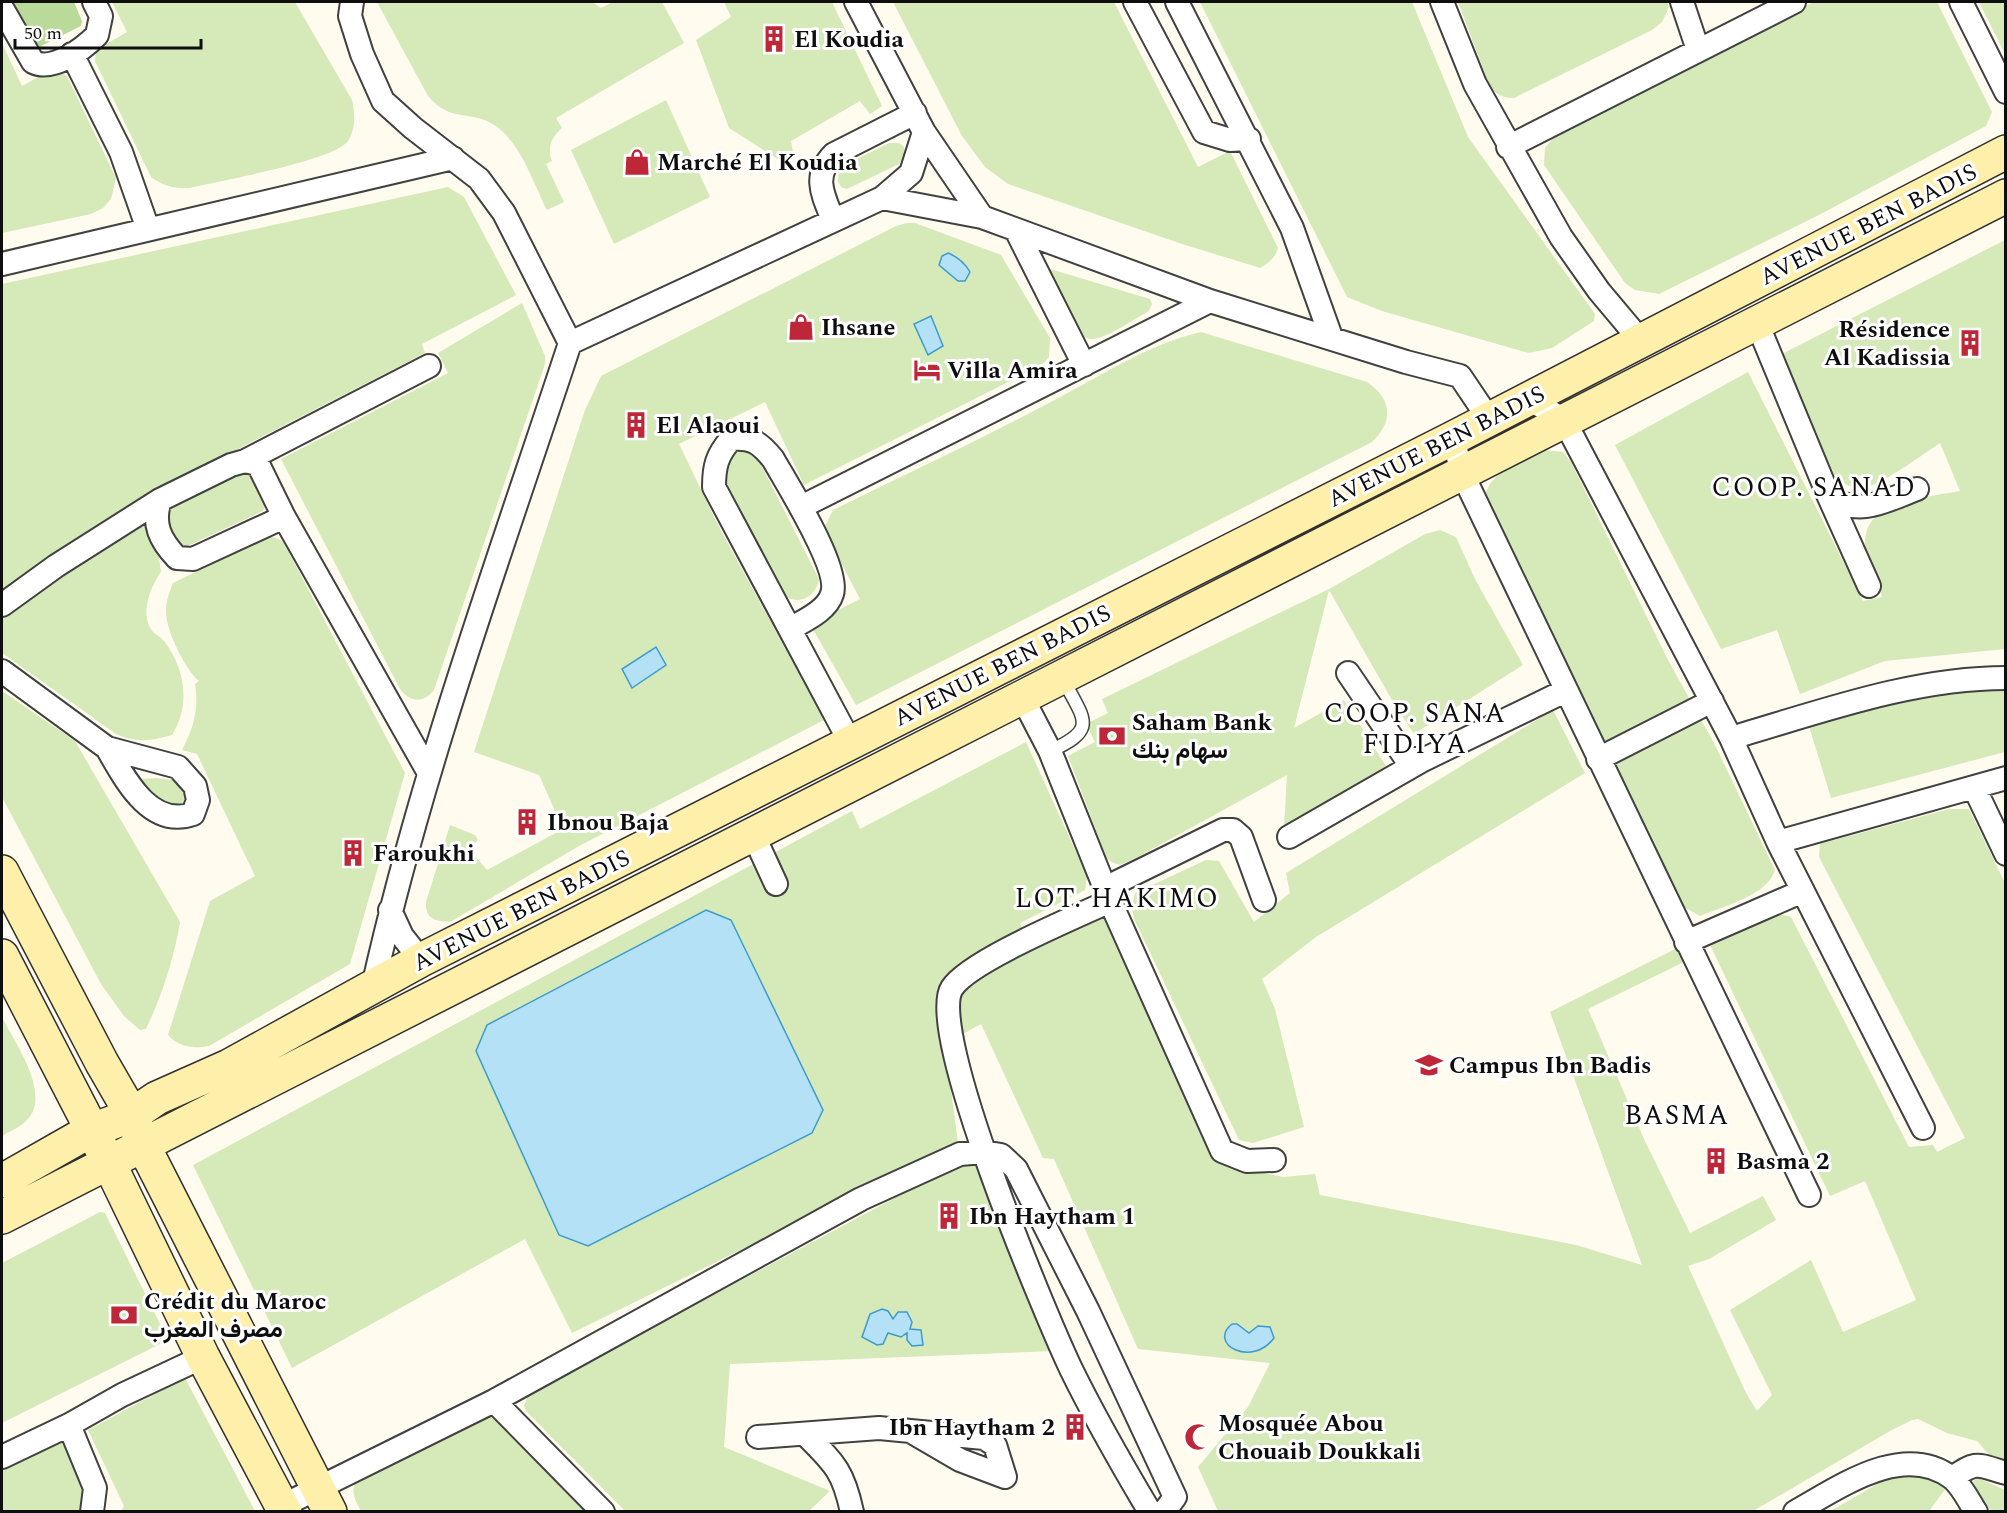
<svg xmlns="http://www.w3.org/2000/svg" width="2007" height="1513" font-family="Spectral,Vazirmatn,serif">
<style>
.green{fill:#d5e9b9}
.forest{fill:#bada99}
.water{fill:#b5e1f6;stroke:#3c9bcc;stroke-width:1.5}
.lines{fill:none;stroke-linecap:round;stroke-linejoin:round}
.service-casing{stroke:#414141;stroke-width:15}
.minor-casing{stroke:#414141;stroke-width:26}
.secondary-casing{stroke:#303030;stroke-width:36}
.service{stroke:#fff;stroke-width:12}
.minor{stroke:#fff;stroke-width:22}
.secondary{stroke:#fef0ab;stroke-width:33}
.labels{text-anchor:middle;stroke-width:6;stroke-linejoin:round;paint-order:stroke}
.poi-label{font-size:24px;font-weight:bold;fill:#0e0e0e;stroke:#fff;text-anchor:start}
.street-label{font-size:24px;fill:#0e0e0e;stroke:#fff}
.quarter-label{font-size:27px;letter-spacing:1.5px;fill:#0e0e0e;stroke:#fff}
</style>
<rect width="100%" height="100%" fill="#fffbef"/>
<!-- green -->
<path class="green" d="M112,2H295L352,100C355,114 356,128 348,141C333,161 219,181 189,188C175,189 163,186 151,177L95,61L96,50L127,32Z
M377,2H592L601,8L613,2H662L684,43L556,118L562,128C551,137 547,148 552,161L546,164L564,202L547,210C533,183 521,142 494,125C470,109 452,124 428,96Z
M724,2H832L882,106L870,114L860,101L791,141L794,158L784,163L729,128L696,40L731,17Z
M893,2H1114L1198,167L1230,151L1278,248C1275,258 1269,263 1260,268L1254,266L1182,244L1008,184L985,167L962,136Z
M1200,2H1412L1468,137L1595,314L1594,321L1552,348L1529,353L1382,311L1347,297Z
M1458,2H1667L1669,7L1662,22L1652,30L1514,98C1503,98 1497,95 1490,87Z
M1814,2H1937L1992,112L1986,126L1817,216L1659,294L1635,290L1625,283L1544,165L1545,148L1554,137L1599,110Z
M1979,2H2005V54Z
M2,43L22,86C36,79 53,65 67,76L116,178L111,199L103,208L91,214L2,233Z
M666,100L710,197L614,244L571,150Z
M889,143H899L904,147L905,153L899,164L847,189L841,187L838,181L839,168Z
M448,187L464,197L516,295L422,344L425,353L150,494L161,572C150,587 139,615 153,632C156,635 161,637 164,641C185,668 191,705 172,735C152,741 135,743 116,734L2,653V284Z
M907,223H915L1001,255L1050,338L1049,357L1042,365L804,485L765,402L679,444L719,527L824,720L579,846L450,922C435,921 425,919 426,902L450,825L475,835L478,840L471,847L474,855L487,870L563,829L539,775L474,752L585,410L601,376L896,226Z
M2005,240V649L1885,661L1800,694L1777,630L1721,649L1615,445L1748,372L1863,601L1882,597C1878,581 1866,561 1865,544C1864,499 1927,498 1960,491L1940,443C1925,453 1878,487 1863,488C1853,488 1844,485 1836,479L1782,354Z
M1047,268L1150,299L1152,304L1149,311C1136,318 1106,339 1092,339C1086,339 1080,334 1076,330Z
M522,303L545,356V364L434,690C424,703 410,703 400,689L281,459L448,373L438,353Z
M1201,332L1367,382C1392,399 1394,421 1372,442L856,705L810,624L860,599L827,536L825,526L833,510C905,475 977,441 1047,404C1096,379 1147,344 1201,332Z
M737,446L755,453L819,579C815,599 798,606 781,594L721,476Z
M1543,450L1563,452L1571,462L1668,660L1714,743L1775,870C1767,896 1723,906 1700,916L1682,906L1572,682L1486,493C1492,471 1524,460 1543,450Z
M237,471L249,472L265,505L263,511L177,551L162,511Z
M1440,530L1456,537L1475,579L1523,665L1414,734L1392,700L1329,590L1294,728L1344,700L1386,766L1284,827L1287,775L1136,858L1120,865L1111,862L1106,857L1068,756L1095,742L1086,724L1108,713L1102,699L1329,589L1425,534Z
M270,536L281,540L286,547L405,773L350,964L209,1046C193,1049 179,1047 168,1035L210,901L255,876L197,754L182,750C194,727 199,709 195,684L199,681C185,669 165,629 166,610C166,601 170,591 173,583Z
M2005,686V752L1831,798L1808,723L1939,691Z
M2,691L75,741L180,922C174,959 162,995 146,1029L140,1030L124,1016L101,984L2,797Z
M1553,710L1585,773L1316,937L1262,979L1275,1009L1304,1127L1253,1143L1239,1140L1134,919L1132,908L1135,893L1206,860L1219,861L1254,922L1290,893L1286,873Z
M1026,742L1087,876L1085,890L1020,923L1032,948L1102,914L1107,916L1239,1168L1283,1177L1315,1174L1320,1195L1576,1245L1642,1265L1550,1012L1679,947L1686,961L1588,1009L1644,1139L1690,1233L1763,1196L1776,1220L1709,1259L1688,1266L1746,1393L1757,1411L1772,1395L1730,1310L1811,1260L1843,1332L1916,1300L1865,1181L1830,1196L1711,947L1713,939C1736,929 1766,908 1791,917L1909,1147L1933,1145L1937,1152L1965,1138L1819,857L1820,844L1949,809H1969L2005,883V1466L1991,1457L1977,1441L1947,1433L1918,1419L1912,1420L1890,1431L1753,1511H1218L1198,1467L1248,1407L1270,1363L1138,1349L1054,1159L1043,1158L981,1024L945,1044L958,1143L572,1333L525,1239L292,1368L193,1165L852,811L860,829Z
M157,778L172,780L185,789L187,801L183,807C162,805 153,794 140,779Z
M2,1017C15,1043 53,1096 26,1121C19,1128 10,1131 2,1136Z
M976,1160L1054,1351L730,1364L724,1447L830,1491L809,1511H625L526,1411L524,1406L530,1390L621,1339L620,1345L962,1162Z
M100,1212L105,1213L168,1340L2,1423V1263Z
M185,1378L255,1511H121L124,1506L88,1430Z
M491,1414L590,1511H361C355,1500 349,1490 358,1478Z
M62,1442C72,1464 91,1488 79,1511L2,1512V1471Z
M1923,1471L1947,1487L1929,1511L1829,1512L1891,1476Z
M1978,1478L2005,1490V1511H1991L1972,1482Z"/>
<!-- forest -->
<path class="forest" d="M6,2H74L82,21L81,26L33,50Z"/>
<!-- water -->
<path class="water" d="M948,253C958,257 965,263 970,272L965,281H958L939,265L942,256Z
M931,316L943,346L928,355L914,324Z
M656,647L666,665L632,688L622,669Z
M706,910L731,920L823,1110L812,1133L588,1246L559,1235L476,1051L487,1025Z
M882,1309L888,1311L893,1319L898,1312H907L912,1322L910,1329L921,1330L923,1345L912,1346L907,1340V1333L901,1337L888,1333L883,1344L877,1345L862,1337L870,1314Z
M1232,1324H1237L1249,1333L1258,1326L1270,1327L1274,1338C1252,1368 1207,1344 1232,1324Z"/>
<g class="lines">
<defs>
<path id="service" d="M1050,751C1099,729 1084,720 1063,679"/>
<path id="minor" d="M352,2L350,16L362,54L383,101L413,128L479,179L504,213L570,343
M856,2L924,132L982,217
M1135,2L1204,132L1230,140L1249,139
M1177,2L1292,228L1331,337
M1442,2L1475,84L1561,237L1599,291L1641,341
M1682,2L1698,50
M1961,2L2006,92
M2,8L33,62C53,72 83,49 97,35L101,16L94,2
M72,54L121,152L148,229
M1508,147L1794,2
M882,198L911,173L924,132
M833,220C823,195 812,176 834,154L915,113
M1017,232L1084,365
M2,264L453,158
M1757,323L1829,497C1861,517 1884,501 1917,489
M1529,399L1564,420L1731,738L1778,842L1923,1128
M1453,438L1462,473L1809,1195
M245,461L429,366
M1829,497L1869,586
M160,500C152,524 160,540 177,558L193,559L284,517
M801,507L1210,301
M2,605L56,566L160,500L231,465L245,461L258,464L284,517L429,773
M790,629C803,621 827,611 832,594C841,569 787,484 773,459C760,443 752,437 731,439C717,455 714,466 714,487L850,742
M2,671L107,748L178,767L195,786L198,800L193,814C150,829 125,779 107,748
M1348,673L1405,757L1423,760L1565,691
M1022,697L1050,751L1110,901C1076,917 969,961 952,988C925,1029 1046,1316 1071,1369C1095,1418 1122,1465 1150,1512
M1731,738C1820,712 1912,678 2006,678
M1598,759L1712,701
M1974,787L2006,854
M753,834L776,884
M1289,837L1423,760
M1778,842L2006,778
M1105,888L1223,830H1233L1241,837L1264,900
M1110,901L1222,1151L1247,1161L1274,1160
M390,910L402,936L421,960
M1686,942L1803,891
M373,987C422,768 500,556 570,343L882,198L982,217L1210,301L1406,362L1460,376L1489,419
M494,1401L603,1512
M805,1434C834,1463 843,1470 852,1512
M758,1437L879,1428L984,1438L995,1445L1005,1477L960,1460L912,1432
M2,1457L69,1425
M1953,1478C1977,1459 1980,1466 2006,1473
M282,1506L494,1401L861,1199L960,1154L983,1152L1001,1155L1016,1169L1088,1311L1175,1497L1164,1512
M92,1512L95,1488L69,1425L122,1395L203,1357
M1795,1512C1840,1487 1903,1441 1952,1478C1961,1485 1969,1501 1976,1512"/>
<path id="secondary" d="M2,872L102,1063L132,1115L143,1145L167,1192L330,1512
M2,956L109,1163L203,1357L285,1512
M2,1181L90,1131L132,1115L157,1098L229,1066L421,960L1453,438L2006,152
M2,1217L2006,196"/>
</defs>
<!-- service casing -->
<use href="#service" class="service-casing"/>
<!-- minor casing -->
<use href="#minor" class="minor-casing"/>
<!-- secondary casing -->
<use href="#secondary" class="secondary-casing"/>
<!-- service -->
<use href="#service" class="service"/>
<!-- minor -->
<use href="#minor" class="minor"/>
<!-- secondary -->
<use href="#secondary" class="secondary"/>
</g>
<!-- icons -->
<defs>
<symbol id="building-bare" viewBox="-9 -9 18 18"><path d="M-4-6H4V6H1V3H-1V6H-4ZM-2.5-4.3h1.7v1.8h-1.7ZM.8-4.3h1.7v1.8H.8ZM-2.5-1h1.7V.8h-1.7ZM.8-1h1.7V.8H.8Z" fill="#bd2737" stroke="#fff" stroke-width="2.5" paint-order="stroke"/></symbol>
<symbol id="shop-bare" viewBox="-9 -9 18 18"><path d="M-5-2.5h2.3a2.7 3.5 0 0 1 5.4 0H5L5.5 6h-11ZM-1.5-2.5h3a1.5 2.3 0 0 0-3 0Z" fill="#bd2737" stroke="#fff" stroke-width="2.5" paint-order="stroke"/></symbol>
<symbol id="hotel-bare" viewBox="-9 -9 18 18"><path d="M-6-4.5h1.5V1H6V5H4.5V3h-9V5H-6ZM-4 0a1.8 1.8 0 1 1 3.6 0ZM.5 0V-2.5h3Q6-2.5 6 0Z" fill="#bd2737" stroke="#fff" stroke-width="2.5" paint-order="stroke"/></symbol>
<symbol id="bank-bare" viewBox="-9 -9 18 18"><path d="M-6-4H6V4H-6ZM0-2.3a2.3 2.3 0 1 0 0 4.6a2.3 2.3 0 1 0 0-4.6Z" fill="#bd2737" stroke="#fff" stroke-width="2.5" paint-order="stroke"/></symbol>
<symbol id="school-bare" viewBox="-9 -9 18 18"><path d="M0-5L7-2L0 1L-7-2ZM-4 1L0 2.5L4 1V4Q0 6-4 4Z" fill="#bd2737" stroke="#fff" stroke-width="2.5" paint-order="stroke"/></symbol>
<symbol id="mosque-bare" viewBox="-9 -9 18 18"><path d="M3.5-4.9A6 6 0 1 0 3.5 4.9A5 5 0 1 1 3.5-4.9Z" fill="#bd2737" stroke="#fff" stroke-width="2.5" paint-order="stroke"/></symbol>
</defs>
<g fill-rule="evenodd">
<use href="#building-bare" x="755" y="20" width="38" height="38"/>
<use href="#shop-bare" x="618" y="143" width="38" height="38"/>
<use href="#shop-bare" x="782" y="308" width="38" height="38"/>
<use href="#building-bare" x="1951" y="324" width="38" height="38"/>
<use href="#hotel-bare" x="908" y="351" width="38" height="38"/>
<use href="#building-bare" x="617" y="406" width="38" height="38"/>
<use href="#bank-bare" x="1093" y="717" width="38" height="38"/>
<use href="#building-bare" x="508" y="803" width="38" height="38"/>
<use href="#building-bare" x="334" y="834" width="38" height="38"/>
<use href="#school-bare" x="1410" y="1046" width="38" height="38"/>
<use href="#building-bare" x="1697" y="1142" width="38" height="38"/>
<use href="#building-bare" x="930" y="1197" width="38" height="38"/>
<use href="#bank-bare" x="105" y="1296" width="38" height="38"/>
<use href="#building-bare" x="1056" y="1408" width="38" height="38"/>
<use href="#mosque-bare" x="1179" y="1418" width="38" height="38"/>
</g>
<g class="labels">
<!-- poi labels -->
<g class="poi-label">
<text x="794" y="47">El Koudia</text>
<text x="657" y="170">Marché El Koudia</text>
<text x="821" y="335">Ihsane</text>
<text x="1950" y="337" text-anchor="end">Résidence<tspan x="1950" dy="28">Al Kadissia</tspan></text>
<text x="947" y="378">Villa Amira</text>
<text x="656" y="433">El Alaoui</text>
<text x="1132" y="730">Saham Bank<tspan x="1132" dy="28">سهام بنك</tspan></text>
<text x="547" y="830">Ibnou Baja</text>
<text x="373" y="861">Faroukhi</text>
<text x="1449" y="1073">Campus Ibn Badis</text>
<text x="1736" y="1169">Basma 2</text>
<text x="969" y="1224">Ibn Haytham 1</text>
<text x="144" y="1309">Crédit du Maroc<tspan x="144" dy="28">مصرف المغرب</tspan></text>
<text x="1218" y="1431">Mosquée Abou<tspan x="1218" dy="28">Chouaib Doukkali</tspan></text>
<text x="1055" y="1435" text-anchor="end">Ibn Haytham 2</text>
</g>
<!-- street labels -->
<g class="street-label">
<text transform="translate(1868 224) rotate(-27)" y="8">AVENUE BEN BADIS</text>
<text transform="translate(1436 446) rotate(-27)" y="8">AVENUE BEN BADIS</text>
<text transform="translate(1002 665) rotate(-27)" y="8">AVENUE BEN BADIS</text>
<text transform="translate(521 910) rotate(-27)" y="8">AVENUE BEN BADIS</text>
</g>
<!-- quarter labels -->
<g class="quarter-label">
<text x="1814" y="496">COOP. SANAD</text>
<text x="1415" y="722">COOP. SANA<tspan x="1415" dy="31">FIDIYA</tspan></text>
<text x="1117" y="907">LOT. HAKIMO</text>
<text x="1677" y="1124">BASMA</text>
</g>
</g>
<!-- border -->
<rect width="2007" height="1513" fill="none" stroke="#0e0e0e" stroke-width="6"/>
<!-- scale -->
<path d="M15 39v9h186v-9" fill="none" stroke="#0e0e0e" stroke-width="3"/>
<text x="24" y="39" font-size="18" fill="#0e0e0e" stroke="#ffffff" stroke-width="4.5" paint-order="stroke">50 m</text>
</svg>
